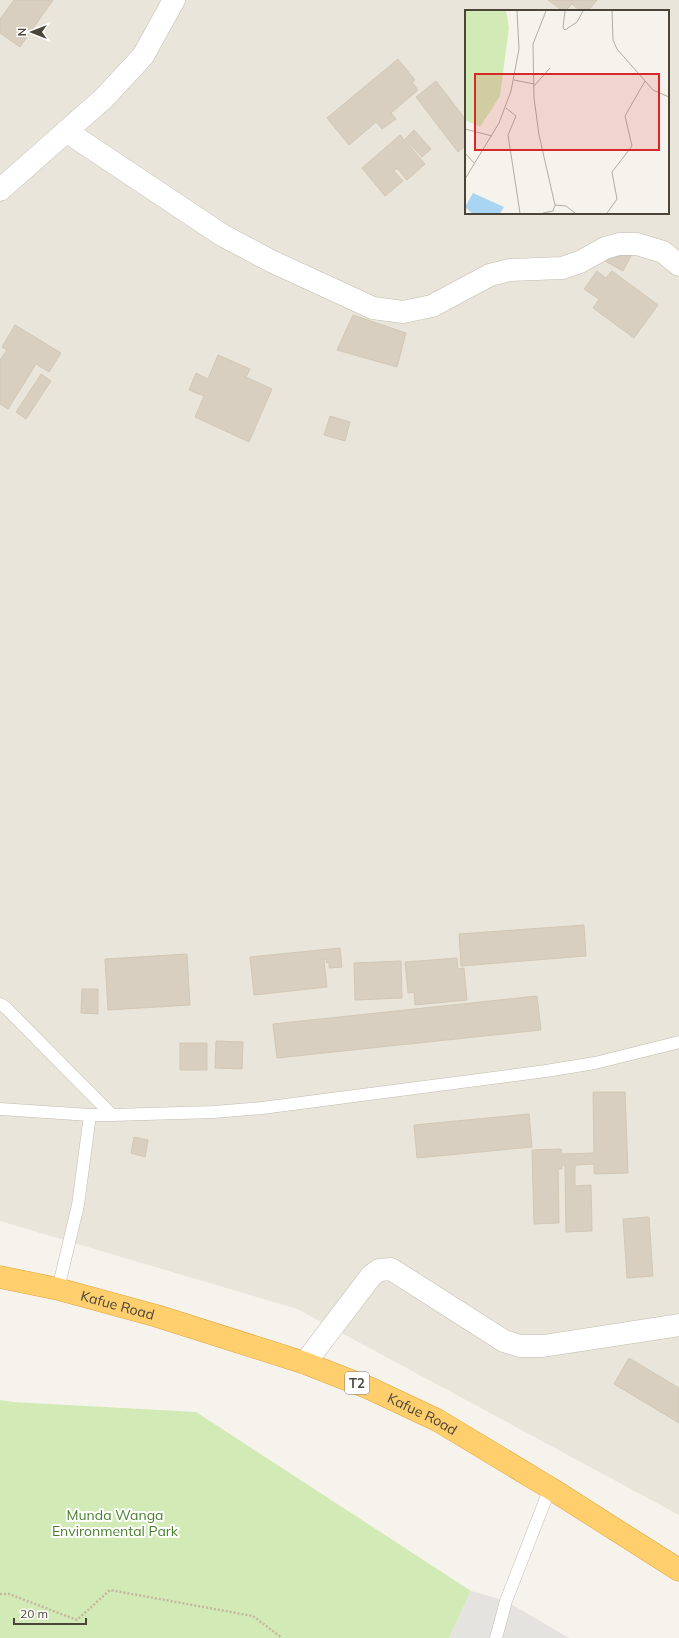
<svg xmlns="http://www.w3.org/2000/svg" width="679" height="1638" font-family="Mulish,sans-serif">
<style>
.residential{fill:#eae5da;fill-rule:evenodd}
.green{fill:#d2eab5}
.parking{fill:#e5e3e0}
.building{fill:#d8cfc1;stroke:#d3c7b4}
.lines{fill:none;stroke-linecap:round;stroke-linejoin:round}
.lane-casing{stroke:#c2bbae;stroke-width:13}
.street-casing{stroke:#c2bbae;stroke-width:23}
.highway-casing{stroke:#e0a43c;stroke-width:23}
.path{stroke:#c4b79f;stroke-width:2.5;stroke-dasharray:2 2;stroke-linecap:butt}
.lane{stroke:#fff;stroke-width:12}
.street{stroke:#fff;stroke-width:22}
.highway{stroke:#ffcf6e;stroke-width:22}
.labels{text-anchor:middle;stroke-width:4;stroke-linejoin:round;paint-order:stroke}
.shield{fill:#fff;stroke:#817c74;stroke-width:1}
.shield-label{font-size:13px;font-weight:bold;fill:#4b4439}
.street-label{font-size:14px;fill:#4b4439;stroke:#fff}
.park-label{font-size:14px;fill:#4a7f2a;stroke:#fff}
.inset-road{fill:none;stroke:#b2ada4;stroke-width:1}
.view{fill:#d62828;fill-opacity:0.15;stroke:#d62828;stroke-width:2}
.inset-edge{fill:none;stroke:#4b4439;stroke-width:2}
</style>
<rect width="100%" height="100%" fill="#f6f3ec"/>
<!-- residential -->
<path class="residential" d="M0,0H679V1515L297,1309L0,1221ZM466,11H668V213H466Z"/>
<!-- green -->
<path class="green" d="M0,1400L13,1402L196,1412L471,1591L449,1638H0Z"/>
<!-- parking -->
<path class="parking" d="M471,1591L506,1601L569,1638H449Z"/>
<!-- building -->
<path class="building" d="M14,0H53L20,47L0,33V19Z
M548,0H597L588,11H580L572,4L565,11H563Z
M398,59L415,80L412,82L418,90L391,113L396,119L382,129L376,122L349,145L327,118Z
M436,81L466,120V146L458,152L416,97Z
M414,130L431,149L422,157L405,139Z
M400,135L425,164L407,180L397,168L394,171L403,181L385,196L362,168Z
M632,254L623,271L596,256Z
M597,271L606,278L612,271L658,305L634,338L593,308L599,299L584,289Z
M353,315L406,333L397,367L337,350Z
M15,325L61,353L49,372L36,364L8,409L0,404V360L7,350L2,347Z
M218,355L250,369L246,377L272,389L249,442L195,417L204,396L189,390L196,373L208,379Z
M41,374L51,381L26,419L16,412Z
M330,416L350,422L345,441L324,435Z
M584,925L586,956L461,966L459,934Z
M340,948L342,967L329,968V962L327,963L326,959L324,960L327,987L254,995L250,957Z
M187,954L190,1005L108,1010L105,959Z
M457,958L458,969L464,968L467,1000L415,1005L414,992L408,993L405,962Z
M401,961L402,998L355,1000L354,963Z
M82,989H98V1014L81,1013Z
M537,996L541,1030L277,1058L273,1024Z
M216,1041L243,1042L242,1069L215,1068Z
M180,1043H207V1070H180Z
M593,1092H625L628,1173L594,1174V1164L575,1165V1186L591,1185L592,1231L566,1232L565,1165H562V1169H558L559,1223L534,1224L532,1150L561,1149L562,1154L594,1153Z
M529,1114L532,1147L417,1158L414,1125Z
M134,1137L148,1140L145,1157L131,1153Z
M649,1217L653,1276L627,1278L623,1219Z
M629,1358L679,1388V1423L614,1384Z"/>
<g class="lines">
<defs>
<path id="lane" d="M0,1004L5,1007L112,1115
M0,1109L90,1115H112L214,1112L262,1108L546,1071L595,1063L679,1042
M58,1289L78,1205L90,1115
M496,1638L506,1601L550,1488"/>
<path id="street" d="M66,131L222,235L271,261L373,308L403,312L432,306L490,275L510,270L562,268L580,262L605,248L619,244H637L663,252L679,265
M0,190L104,98L143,56L174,0
M305,1363L371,1276L379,1270L391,1269L504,1341L520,1346H543L679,1325"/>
<g id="highway">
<path id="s1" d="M0,1277L58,1289L157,1316L305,1363L369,1388L437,1420L550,1488L679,1570"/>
</g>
</defs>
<!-- lane casing -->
<use href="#lane" class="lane-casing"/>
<!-- street casing -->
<use href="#street" class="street-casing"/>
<!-- highway casing -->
<use href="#highway" class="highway-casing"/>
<!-- path -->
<path class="path" d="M0,1594H9L77,1620L110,1590L253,1616L282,1638"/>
<!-- lane -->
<use href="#lane" class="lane"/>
<!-- street -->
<use href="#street" class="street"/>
<!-- highway -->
<use href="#highway" class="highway"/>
</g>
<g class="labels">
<!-- shield labels -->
<rect class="shield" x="345" y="1372" width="24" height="22" rx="3"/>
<g class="shield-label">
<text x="357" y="1388">T2</text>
</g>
<!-- street labels -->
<g class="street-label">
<text dy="5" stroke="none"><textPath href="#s1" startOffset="121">Kafue Road</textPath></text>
<text dy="5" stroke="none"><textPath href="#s1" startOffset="445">Kafue Road</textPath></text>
</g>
<!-- park labels -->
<g class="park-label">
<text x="115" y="1520">Munda Wanga<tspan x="115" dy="16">Environmental Park</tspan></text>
</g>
</g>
<!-- overview -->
<g transform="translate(465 10)">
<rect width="204" height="204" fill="#f6f3ec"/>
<path d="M0,1H41L44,17L35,86L15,117L0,110Z" fill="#d2eab5"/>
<path d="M8,183L39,197L35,203H7L0,197Z" fill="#a9d4f2"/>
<path class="inset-road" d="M100,1L98,18L100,20L112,12L118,1M147,1L148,30L152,39L188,80L204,87M49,70L69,74M69,76L85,58M41,98L51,106L43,125L55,203M0,119L27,126M0,143L9,153M0,169L34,113L46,81L54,39L52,1M90,195L101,196L110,203M78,203L88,201L90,195L74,125L69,88L68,34L81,1M142,203L152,189L147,162L167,136L160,106L180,71"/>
<path class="view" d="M10,64H194V140H10Z"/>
<rect width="204" height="204" class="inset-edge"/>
</g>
<!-- north arrow -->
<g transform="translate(32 32) rotate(270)" stroke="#ffffff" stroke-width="3" paint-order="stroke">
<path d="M0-3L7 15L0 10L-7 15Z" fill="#4b4439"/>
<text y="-6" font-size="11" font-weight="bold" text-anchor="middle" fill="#4b4439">N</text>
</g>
<!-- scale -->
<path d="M14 1618v6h72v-6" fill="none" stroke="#4b4439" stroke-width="2"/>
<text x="20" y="1618" font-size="12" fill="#4b4439" stroke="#ffffff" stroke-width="3" paint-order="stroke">20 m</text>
</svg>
